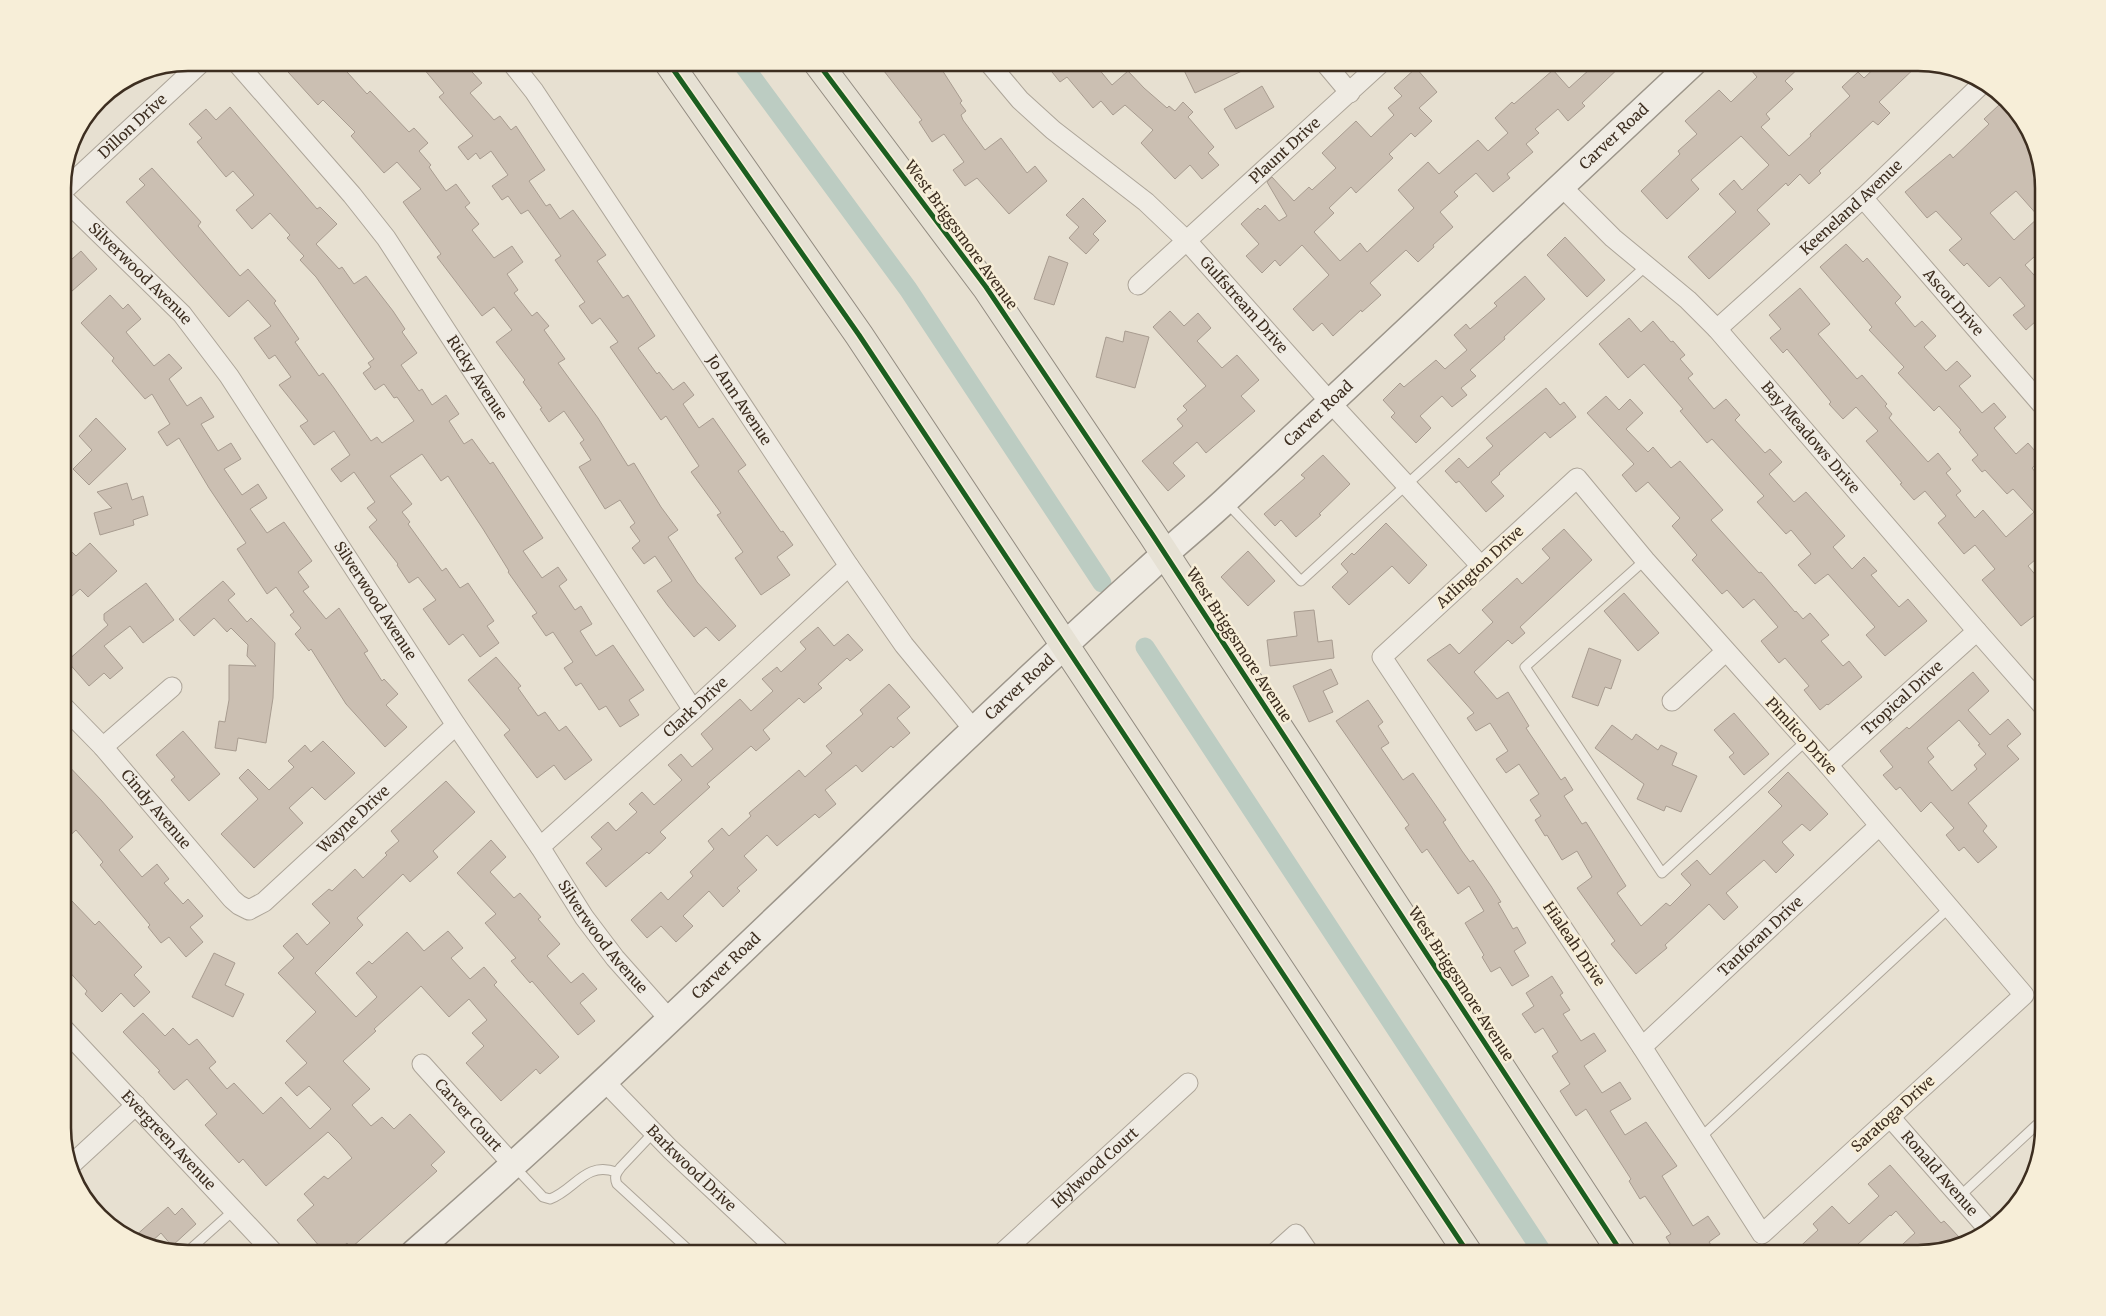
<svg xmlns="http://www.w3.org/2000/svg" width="2106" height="1316" font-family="Merriweather,serif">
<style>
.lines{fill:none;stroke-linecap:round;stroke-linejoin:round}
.canal{stroke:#bcccc2;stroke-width:19}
.building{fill:#cbbfb2;stroke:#a89c90;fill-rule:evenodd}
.lane-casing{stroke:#ada599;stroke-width:11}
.street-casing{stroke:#ada599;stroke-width:21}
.secondary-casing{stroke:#9c958a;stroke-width:29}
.primary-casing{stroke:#928b80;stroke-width:30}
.lane{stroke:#efebe3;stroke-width:9}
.street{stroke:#efebe3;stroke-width:19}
.secondary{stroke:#efebe3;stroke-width:26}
.primary{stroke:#e6e1d4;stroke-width:28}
.cycleway-casing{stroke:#f7eed8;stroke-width:8}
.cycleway{stroke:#1b5e20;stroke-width:5}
.labels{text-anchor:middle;stroke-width:5;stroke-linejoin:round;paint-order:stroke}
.street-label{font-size:15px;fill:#3d2e20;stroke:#f7eed8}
.rim{fill:none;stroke:#3d2e20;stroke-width:2.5}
</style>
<rect width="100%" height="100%" fill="#e7e0d1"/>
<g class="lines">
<!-- canal -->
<path class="canal" d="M741,62L908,289L1102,583
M1145,647L1543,1253"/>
</g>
<!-- building -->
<path class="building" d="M279,62H338L367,94L370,91L409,132L414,128L428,143L419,151L431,165L429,167L446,191L456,184L470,203L465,207L479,224L472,230L494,258L512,246L523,262L507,274L518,290L514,293L532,316L537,312L549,326L544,330L565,359L558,363L598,418L628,466L634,463L661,507L678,530L668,537L697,582L736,626L719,641L706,627L694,637L668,606L657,591L672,581L655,556L644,564L632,548L640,541L630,527L635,523L620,500L605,509L579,467L591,460L580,443L584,440L564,411L549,422L540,409L542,408L523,382L525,380L496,342L512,330L494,307L482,316L437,257L441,254L403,202L421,189L397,162L384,173L351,136L355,132L323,100L318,105Z
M418,62H463L482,83L470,93L494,120L500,116L511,130L516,126L545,170L529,181L546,206L550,204L560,219L573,210L606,255L597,261L623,298L628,295L655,336L638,348L657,374L659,372L673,390L684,382L694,395L683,404L699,428L713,418L746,465L738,471L781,532L783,531L793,545L777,557L790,575L761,595L735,558L743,552L717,515L721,513L691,472L699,466L666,416L661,420L610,347L618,342L600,318L592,324L579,306L585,302L555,260L561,256L528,210L521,214L508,196L502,200L492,186L508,175L491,151L480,159L476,153L468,160L458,147L473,136L439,97L444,93Z
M877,62H937L962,101L960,103L966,111L961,115L963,120L985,150L1001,138L1027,173L1035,166L1047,181L1009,214L977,178L965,186L953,170L964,162L944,134L932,142L919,122L922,120Z
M1044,62H1093L1112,85L1128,71L1144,88L1167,108L1169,106L1175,111L1183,102L1193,112L1188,117L1214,147L1208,153L1219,165L1202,179L1190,165L1175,179L1141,143L1153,130L1125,105L1113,115L1101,101L1093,108L1067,77L1060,82Z
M1180,62H1261L1195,93Z
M1584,62H1625L1582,103L1585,106L1568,121L1558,109L1535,129L1539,133L1526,144L1533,152L1507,174L1510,178L1493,192L1476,173L1454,192L1458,196L1440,212L1453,227L1433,245L1434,247L1418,262L1406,250L1370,283L1381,295L1362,312L1361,310L1333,336L1322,323L1313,331L1293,309L1329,275L1302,245L1280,266L1275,260L1262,273L1246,256L1259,244L1241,224L1258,208L1260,210L1265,205L1279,221L1287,216L1267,182L1272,177L1294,201L1309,187L1312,190L1336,168L1322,153L1356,121L1371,137L1394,115L1388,108L1402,96L1394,88L1416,68L1437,92L1419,108L1432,121L1415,137L1411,133L1389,154L1393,158L1356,193L1351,187L1329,208L1334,213L1314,232L1340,261L1360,243L1367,252L1414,208L1398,190L1428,162L1439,174L1478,140L1488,151L1508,133L1495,118L1512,102L1514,104L1553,70L1569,88L1590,69Z
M1744,62H1805L1785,81L1793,89L1766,114L1770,119L1761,127L1789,156L1811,136L1810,134L1850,96L1842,87L1858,72L1864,78L1881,62L1920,63L1879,102L1890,113L1878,125L1873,121L1819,171L1821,173L1809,184L1800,174L1788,186L1786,183L1757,210L1770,224L1709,279L1688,257L1736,212L1719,194L1734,180L1742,190L1769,165L1741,136L1691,180L1699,189L1667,219L1641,191L1680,154L1678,151L1697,134L1685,121L1719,90L1731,102L1757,77Z
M1262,86L1274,107L1236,129L1224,109Z
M1999,105L2029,136L2025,139L2033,148L2039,167L2035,170L2043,181V249L2025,265L2043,285V330L2036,321L2026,330L2013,315L2025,306L2000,277L1989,287L1967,263L1964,266L1949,250L1962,239L1936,211L1927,218L1905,192L1950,154L1953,158L1989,124L1984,119ZM2016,191L2039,217L2014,240L1990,213Z
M230,107L317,209L320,207L337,224L316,244L339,269L342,267L354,284L366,276L393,311L405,329L402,332L417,353L401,365L419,391L422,389L432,405L446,395L459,414L449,421L464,444L472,439L490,464L493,462L543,538L523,551L542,578L558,567L567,580L559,586L575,610L581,606L592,624L580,631L596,656L613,645L644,690L629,700L639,715L620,727L606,706L599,710L581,683L576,686L564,668L573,662L553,632L546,636L532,616L537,613L508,572L509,571L483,529L448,476L441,481L422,454L390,476L412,504L402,512L410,522L408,524L442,571L446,568L460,588L468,583L494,621L487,626L499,643L480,657L463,634L449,645L423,609L436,600L418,577L409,583L397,565L398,564L369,527L377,520L367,508L375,502L354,472L341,482L331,469L350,455L334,431L314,445L300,426L308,421L279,385L291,377L275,355L269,359L254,338L271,326L248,300L229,317L126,202L145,185L139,179L152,168L201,222L198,226L240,276L248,269L276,301L274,303L299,339L295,342L319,376L323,373L334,388L371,441L377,437L382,443L414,421L397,397L394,398L384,384L375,390L363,373L371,367L368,363L374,359L316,277L300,260L304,256L287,238L290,235L270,213L252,229L236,210L254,195L233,171L226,177L197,142L202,138L189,124L206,109L216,120Z
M1083,198L1106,221L1093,234L1099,240L1086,254L1069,238L1079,227L1066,215Z
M1565,237L1605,280L1587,297L1547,255Z
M1846,244L1863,262L1867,258L1901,297L1895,303L1915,327L1922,321L1936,336L1924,347L1946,371L1957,361L1971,376L1959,386L1982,413L1994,403L2006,417L1994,428L2016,454L2028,443L2042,459L2032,468L2043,481V553L2028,566L2043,584V627L2034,616L2021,626L1982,580L1995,569L1975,545L1964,554L1938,523L1946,516L1925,491L1914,500L1900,484L1902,483L1866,441L1878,431L1856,407L1843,419L1829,404L1831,402L1787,349L1783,353L1770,338L1781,329L1769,315L1800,288L1830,324L1818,334L1857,379L1862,375L1887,404L1885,406L1892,414L1889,418L1928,462L1938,453L1951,469L1946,473L1961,491L1956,495L1975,518L1983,510L2006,537L2034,512L2013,489L2007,494L1985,470L1982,472L1972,460L1978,455L1959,432L1961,430L1939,406L1934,411L1898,373L1904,367L1869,330L1872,327L1820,267Z
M81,251L97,269L63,299V267Z
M1049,256L1068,263L1054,305L1034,299Z
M1525,276L1545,299L1504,337L1505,339L1470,370L1476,376L1461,388L1467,395L1452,407L1442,396L1420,416L1431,428L1416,443L1391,417L1395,413L1383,400L1400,383L1404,387L1436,360L1445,369L1467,350L1454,335L1466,324L1470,329L1497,306L1494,303Z
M110,295L123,309L128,304L141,319L126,332L154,366L169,354L182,368L169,379L187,406L201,397L214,417L201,424L218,451L231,443L241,459L224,469L242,495L258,484L267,498L250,509L267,533L284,522L312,561L298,572L309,587L303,591L326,619L339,608L368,651L364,653L382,681L384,679L398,694L386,705L407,727L385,747L346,704L311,649L309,651L295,634L301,628L290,615L294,612L276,587L267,594L237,549L246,543L209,488L179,438L167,446L158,432L170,424L152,394L145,399L112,361L114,358L81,323Z
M1170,311L1184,326L1198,313L1211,328L1197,341L1222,368L1237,355L1259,380L1241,396L1255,411L1206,453L1197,442L1173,463L1185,476L1168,491L1142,461L1183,426L1177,419L1187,410L1183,406L1206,386L1153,327Z
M1629,318L1641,332L1653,321L1671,342L1673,341L1685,355L1680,359L1693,374L1688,378L1714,409L1726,399L1740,415L1735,420L1765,453L1770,449L1782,462L1769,474L1794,502L1806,492L1845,536L1833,547L1852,569L1864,557L1877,571L1871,575L1899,607L1908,599L1927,621L1885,656L1866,635L1875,627L1828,574L1815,584L1798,565L1811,554L1791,530L1786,534L1757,502L1764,496L1712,439L1707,443L1680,411L1683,409L1644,364L1628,378L1599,344Z
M1125,331L1149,337L1135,388L1096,377L1106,337L1123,342Z
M1546,388L1560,405L1564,402L1576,417L1550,438L1545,432L1499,473L1500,474L1491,482L1504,496L1486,512L1459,481L1456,483L1445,471L1459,458L1468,468L1493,446L1486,438Z
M1606,396L1619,410L1630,399L1643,413L1626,429L1648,452L1653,447L1671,468L1680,461L1723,510L1711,520L1759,573L1761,572L1795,612L1796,611L1803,619L1810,613L1829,635L1821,641L1843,666L1849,661L1862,677L1828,705L1827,704L1820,710L1804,690L1809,686L1785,658L1779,663L1761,641L1778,627L1754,599L1743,608L1727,590L1722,594L1692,560L1697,555L1672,526L1680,518L1648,482L1636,492L1622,475L1634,464L1587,413Z
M96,418L126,449L89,485L73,469L92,450L79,436Z
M1323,455L1350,484L1319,514L1321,515L1296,537L1281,520L1275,526L1264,514L1305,478L1301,475Z
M127,483L132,500L143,496L148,515L133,520L134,525L100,535L94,513L112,508L97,492Z
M1386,523L1427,565L1409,584L1392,566L1349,605L1332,587L1348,572L1341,564L1352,553L1354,555Z
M1564,529L1592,560L1520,627L1525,633L1512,644L1508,640L1474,672L1497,699L1508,692L1529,726L1526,728L1561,780L1565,777L1573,790L1564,796L1582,824L1586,822L1626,886L1617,893L1641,926L1666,903L1670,906L1691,885L1681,874L1697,860L1710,875L1782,806L1768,792L1788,772L1828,814L1810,831L1802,824L1782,842L1794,855L1776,873L1764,860L1726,893L1738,907L1724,920L1709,904L1665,945L1667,948L1636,974L1611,944L1615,941L1577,888L1592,877L1577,851L1562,860L1547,835L1545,836L1535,820L1541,816L1530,800L1539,794L1519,764L1506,773L1496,759L1508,751L1490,723L1476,731L1467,718L1474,713L1427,660L1450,644L1459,654L1493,622L1482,610L1517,578L1522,584L1550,558L1542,549Z
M90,543L117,571L88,597L80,589L63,604V559L71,551L76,556Z
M1248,551L1275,581L1248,606L1221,577Z
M223,581L235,594L228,600L247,622L251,618L275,643L273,698L266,743L238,738L236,751L215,748L219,721L225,722L229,700V665L256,666L247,656L248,645L231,628L227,632L214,618L194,636L179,619Z
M146,583L174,620L143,643L130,626L104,646L123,668L110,679L104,673L89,686L67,661L108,625L104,620V614Z
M1624,593L1659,633L1638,651L1604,611Z
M1314,610L1318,642L1332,640L1334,658L1270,666L1267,640L1297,636L1294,612Z
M818,627L834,646L848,634L863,650L850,661L847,658L818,684L822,688L804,703L799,698L763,730L770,739L756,751L751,746L707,784L710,787L660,832L666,838L649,854L647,852L606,887L586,863L602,849L591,837L608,822L616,831L637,812L629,804L642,792L654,805L682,780L668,765L681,754L692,767L713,749L701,734L740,699L751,711L773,691L762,679L777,667L781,672L806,649L800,642Z
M1589,648L1621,660L1611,689L1605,687L1598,706L1572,697Z
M496,657L521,686L518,688L538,716L545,712L559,731L566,726L592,760L565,780L554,765L537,778L504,735L510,730L468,680Z
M1331,669L1338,684L1323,691L1333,712L1309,722L1293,686Z
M1973,672L1989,691L1968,710L1990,735L2008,719L2021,734L2007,746L2019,759L1968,803L1987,826L1983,831L1997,847L1978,863L1964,847L1959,851L1946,835L1954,828L1931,802L1921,812L1900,787L1896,790L1883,775L1893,767L1880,751L1907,727L1909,729ZM1959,720L1980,744L1978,745L1986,754L1974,765L1977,769L1952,791L1928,762L1934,757L1927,748Z
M889,684L910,707L897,718L910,733L893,748L891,746L862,772L856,765L825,790L836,804L819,818L815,814L777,846L767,835L744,856L757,870L737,888L740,891L723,907L709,891L683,916L693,926L676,942L661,926L647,938L631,920L661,892L668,900L693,876L690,872L714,849L708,841L722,828L729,836L751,816L749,813L799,770L805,777L832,753L826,746L863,714L860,710Z
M1368,700L1383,722L1378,726L1389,743L1381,748L1403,780L1413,773L1446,820L1443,822L1462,851L1470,862L1473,860L1491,886L1501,902L1498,903L1513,929L1517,927L1526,943L1514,951L1529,976L1512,986L1500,967L1491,972L1482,957L1484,955L1465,923L1484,911L1469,886L1458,894L1427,849L1422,853L1405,828L1409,825L1336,721Z
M1734,713L1769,754L1744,775L1729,757L1734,753L1714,730Z
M1612,725L1632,740L1636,734L1658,750L1661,745L1677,753L1672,765L1697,776L1681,812L1666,806L1664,811L1637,799L1644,784L1595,748Z
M183,731L220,774L189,801L171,780L175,777L156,755Z
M323,741L355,773L325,800L312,787L289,808L303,823L254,868L221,834L258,799L239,778L248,769L269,790L294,767L288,761L305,745L311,752Z
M63,760L101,800L133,837L119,850L142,877L157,864L169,879L164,883L183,904L188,899L203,916L190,927L203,942L186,957L169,937L161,943L148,927L150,925L100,865L103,862L76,830L63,842Z
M446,781L475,812L433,851L438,857L410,882L403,874L357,918L363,925L315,973L356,1017L377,997L356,973L369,961L372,964L407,932L424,951L448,931L463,948L451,958L470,979L484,967L497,982L494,985L559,1057L540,1074L536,1069L501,1101L466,1063L484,1046L472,1033L487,1020L469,999L449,1017L421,986L374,1029L376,1031L343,1061L370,1089L352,1105L371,1126L382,1117L394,1129L410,1114L445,1152L431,1165L437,1171L351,1248L347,1243L335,1254H326L297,1220L314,1205L304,1194L324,1176L328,1179L352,1158L340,1144L328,1132L266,1186L243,1159L239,1163L205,1125L217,1114L187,1079L174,1090L158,1072L160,1071L123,1032L143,1013L165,1036L173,1028L189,1045L197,1039L216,1062L209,1068L227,1089L234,1083L263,1114L281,1097L310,1129L331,1109L309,1086L297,1096L285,1083L307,1063L286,1041L316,1012L278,973L294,958L283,946L297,933L307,945L330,923L312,904L329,889L332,891L355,869L363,878L387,855L385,853L399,841L391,831Z
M491,840L506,857L490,872L514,898L520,893L541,917L538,919L560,944L547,956L571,983L583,973L597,989L580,1003L595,1021L578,1035L532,981L530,983L511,961L516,958L485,923L496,914L457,873Z
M71,900L95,925L99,921L142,967L134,975L150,992L134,1007L121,993L102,1012L85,994L87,991L63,965V908Z
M214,953L235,963L225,985L244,994L233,1017L192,997Z
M1552,976L1563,993L1560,995L1570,1010L1563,1014L1581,1041L1594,1033L1606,1051L1584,1066L1602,1093L1620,1082L1631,1099L1610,1111L1625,1135L1646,1122L1677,1166L1662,1176L1693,1226L1708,1216L1720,1234L1709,1242L1717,1254H1676L1666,1237L1671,1234L1645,1196L1640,1199L1629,1181L1631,1179L1586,1109L1576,1116L1560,1091L1570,1084L1552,1056L1558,1052L1543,1028L1535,1033L1522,1014L1534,1006L1526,993Z
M1890,1165L1941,1223L1944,1221L1959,1237L1950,1245L1918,1254H1892L1915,1233L1896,1211L1891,1216L1890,1215L1857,1245L1865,1254H1792L1818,1230L1813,1224L1832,1206L1849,1224L1879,1196L1868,1184Z
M168,1207L175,1215L182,1208L196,1224L172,1246L161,1233L150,1243L133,1238Z"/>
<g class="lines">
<defs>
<path id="lane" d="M1227,503L1301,581L1646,266
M1645,560L1525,667L1662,873L1806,741
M654,1132L621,1167C616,1173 614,1177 617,1184L692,1253
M1700,1138L1949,908
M514,1166L543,1197L550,1199C575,1190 585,1161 616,1172
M1960,1196L2043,1119
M186,1253L234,1210"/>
<g id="street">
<path id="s1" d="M236,62L352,195L386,238L693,710"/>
<path id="s2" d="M511,62L534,91L849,566L904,645L974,730"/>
<path id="s3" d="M988,62L1020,100L1053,130L1146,202L1187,241L1330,402L1481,566"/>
<path d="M1324,62L1350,93"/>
<path id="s4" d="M1561,186L1613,238L1688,300L1717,329L1977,631L2043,706"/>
<path id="s5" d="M63,191L202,62"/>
<path id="s6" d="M63,198L182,314L229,376L456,725L540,847L584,917L615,958L670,1020"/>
<path id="s7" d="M1863,198L2043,406"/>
<path id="s8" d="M1138,285L1382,62"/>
<path id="s9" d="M1717,329L1863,198L1984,82"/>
<path d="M1577,478L1645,560L1828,765L2024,995L1762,1234L1642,1047L1382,657Z"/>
<path d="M1672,701L1725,652"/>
<path id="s10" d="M63,706L103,747L232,899L239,905L249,910L264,902L456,725"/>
<path d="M103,747L172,687"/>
<path id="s11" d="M1828,765L1977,631"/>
<path id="s12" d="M540,847L693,710L849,566"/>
<path id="s13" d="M63,1028L274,1253"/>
<path id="s14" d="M1642,1047L1879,826"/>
<path id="s15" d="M422,1064L514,1166"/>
<path id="s16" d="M605,1082L670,1149L781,1253"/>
<path id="s17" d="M1890,1117L1988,1229"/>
<path d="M72,1164L136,1105"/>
<path id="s18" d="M1002,1253L1188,1083"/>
<path d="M1275,1253L1296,1234L1309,1253"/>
</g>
<g id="secondary">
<path id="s19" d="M414,1253C607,1085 788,905 974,730C1031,676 1088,623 1146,571C1172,547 1199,525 1225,501L1694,62"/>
</g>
<path id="primary" d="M668,62L859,335L1468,1253
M817,62L986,287L1152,534L1622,1253"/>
</defs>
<!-- lane casing -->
<use href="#lane" class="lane-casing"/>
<!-- street casing -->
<use href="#street" class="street-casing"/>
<!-- secondary casing -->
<use href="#secondary" class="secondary-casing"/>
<!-- primary casing -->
<use href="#primary" class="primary-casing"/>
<!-- lane -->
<use href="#lane" class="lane"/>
<!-- street -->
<use href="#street" class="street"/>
<!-- secondary -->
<use href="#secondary" class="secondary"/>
<!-- primary -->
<use href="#primary" class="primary"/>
<defs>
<path id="cycleway" d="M668,62L859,335L1468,1253
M817,62L986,287L1152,534L1622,1253"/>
</defs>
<!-- cycleway casing -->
<use href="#cycleway" class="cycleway-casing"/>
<!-- cycleway -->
<use href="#cycleway" class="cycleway"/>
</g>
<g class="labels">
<!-- street labels -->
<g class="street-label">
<text dy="5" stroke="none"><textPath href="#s5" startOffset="95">Dillon Drive</textPath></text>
<text dy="5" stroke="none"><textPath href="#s19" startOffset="1639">Carver Road</textPath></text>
<text dy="5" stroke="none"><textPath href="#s8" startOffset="199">Plaunt Drive</textPath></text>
<text dy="5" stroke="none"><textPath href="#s9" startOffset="181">Keeneland Avenue</textPath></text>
<text transform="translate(961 235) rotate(54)" y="5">West Briggsmore Avenue</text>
<text dy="5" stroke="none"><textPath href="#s6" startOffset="108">Silverwood Avenue</textPath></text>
<text dy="5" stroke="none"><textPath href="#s7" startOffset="138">Ascot Drive</textPath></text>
<text dy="5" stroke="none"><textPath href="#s3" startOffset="354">Gulfstream Drive</textPath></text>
<text dy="5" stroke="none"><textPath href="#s1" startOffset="398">Ricky Avenue</textPath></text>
<text dy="5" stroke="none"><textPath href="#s2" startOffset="408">Jo Ann Avenue</textPath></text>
<text dy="5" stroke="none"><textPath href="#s19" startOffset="1234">Carver Road</textPath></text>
<text dy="5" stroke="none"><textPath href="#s4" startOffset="355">Bay Meadows Drive</textPath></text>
<text transform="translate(1480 567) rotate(-43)" y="5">Arlington Drive</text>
<text dy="5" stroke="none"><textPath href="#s6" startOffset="512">Silverwood Avenue</textPath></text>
<text transform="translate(1239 645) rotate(57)" y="5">West Briggsmore Avenue</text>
<text dy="5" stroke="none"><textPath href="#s19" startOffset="829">Carver Road</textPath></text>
<text dy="5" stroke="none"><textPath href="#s11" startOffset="100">Tropical Drive</textPath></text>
<text dy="5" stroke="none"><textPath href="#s12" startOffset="209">Clark Drive</textPath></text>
<text transform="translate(1801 736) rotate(48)" y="5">Pimlico Drive</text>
<text dy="5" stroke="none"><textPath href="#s10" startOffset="139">Cindy Avenue</textPath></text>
<text dy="5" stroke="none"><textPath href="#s10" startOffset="416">Wayne Drive</textPath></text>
<text dy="5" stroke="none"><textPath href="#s6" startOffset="918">Silverwood Avenue</textPath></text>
<text dy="5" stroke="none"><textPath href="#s14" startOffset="162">Tanforan Drive</textPath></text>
<text transform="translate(1574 944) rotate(56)" y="5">Hialeah Drive</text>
<text dy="5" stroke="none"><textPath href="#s19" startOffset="424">Carver Road</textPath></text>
<text transform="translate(1461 984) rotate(57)" y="5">West Briggsmore Avenue</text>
<text transform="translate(1893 1114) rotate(-42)" y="5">Saratoga Drive</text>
<text dy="5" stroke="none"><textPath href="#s15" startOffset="69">Carver Court</textPath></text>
<text dy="5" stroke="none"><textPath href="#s13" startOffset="154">Evergreen Avenue</textPath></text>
<text dy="5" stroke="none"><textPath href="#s18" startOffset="126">Idylwood Court</textPath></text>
<text dy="5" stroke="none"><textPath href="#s16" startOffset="122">Barkwood Drive</textPath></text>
<text dy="5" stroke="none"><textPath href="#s17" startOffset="75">Ronald Avenue</textPath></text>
</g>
</g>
<!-- crop -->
<path d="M0 0H2106V1316H0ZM188 71H1918A117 117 0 0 1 2035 188V1128A117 117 0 0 1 1918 1245H188A117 117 0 0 1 71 1128V188A117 117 0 0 1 188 71Z" fill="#f7eed8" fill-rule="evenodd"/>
<path class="rim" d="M188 71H1918A117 117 0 0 1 2035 188V1128A117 117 0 0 1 1918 1245H188A117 117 0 0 1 71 1128V188A117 117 0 0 1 188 71Z"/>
</svg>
